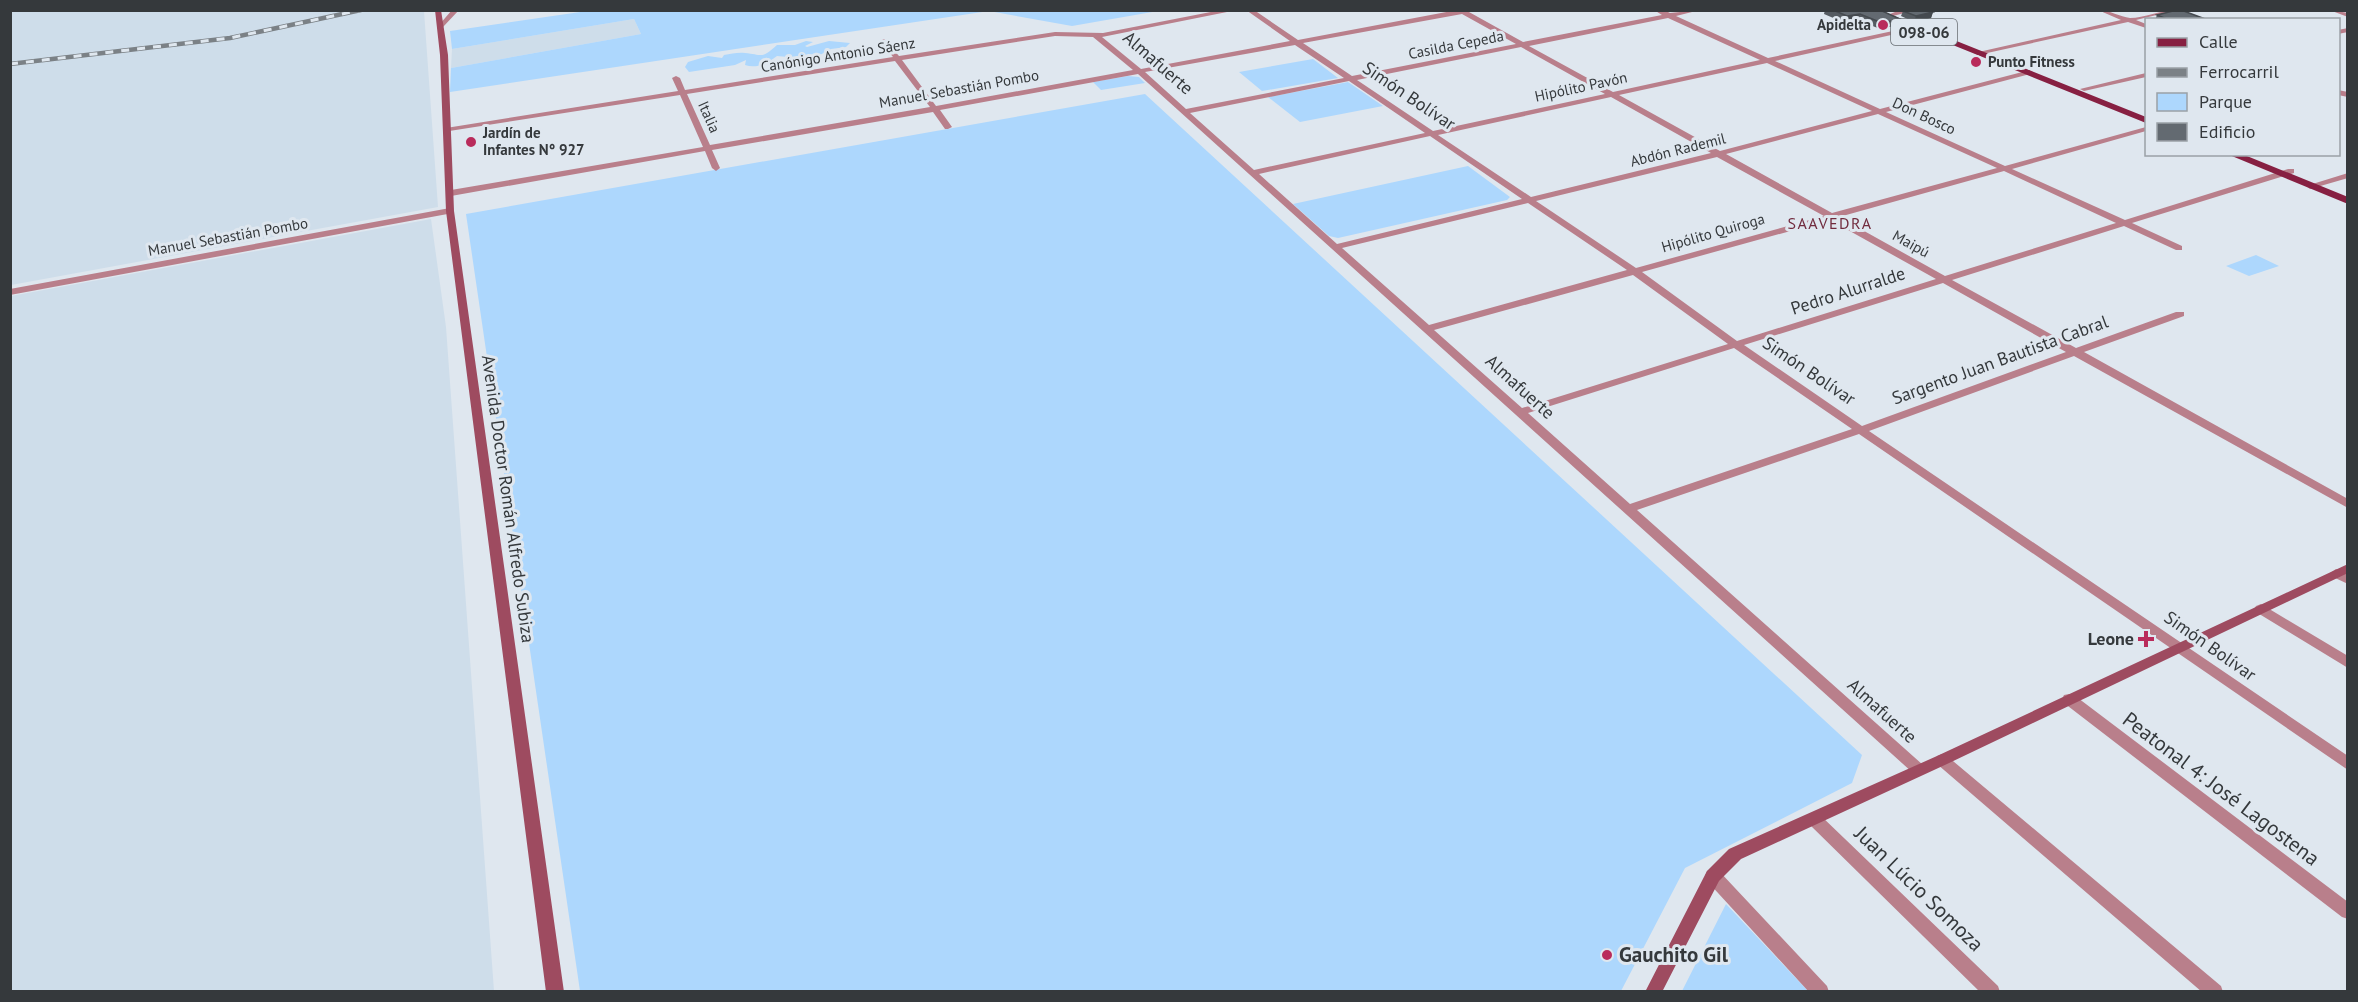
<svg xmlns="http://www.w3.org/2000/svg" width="2358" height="1002" font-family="'PT Sans',sans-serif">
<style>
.built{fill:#ceddea}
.green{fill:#add7fd}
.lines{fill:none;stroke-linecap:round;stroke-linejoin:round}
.minor{fill:#b97f8b;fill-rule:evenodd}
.secondary{fill:#9e4b60;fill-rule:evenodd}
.primary{fill:#872042;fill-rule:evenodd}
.rail-casing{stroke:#7b8186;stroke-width:4.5}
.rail{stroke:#dfe7ef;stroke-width:3;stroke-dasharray:8;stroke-linecap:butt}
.wall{fill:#555b61}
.shaded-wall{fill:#454a4f}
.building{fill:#636a71;stroke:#454a4f;stroke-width:1.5}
.poi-dot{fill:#b92b5b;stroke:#dfe7ef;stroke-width:2}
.labels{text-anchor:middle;stroke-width:6;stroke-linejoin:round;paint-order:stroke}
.far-poi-label{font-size:15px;font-weight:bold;fill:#35393c;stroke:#dfe7ef;text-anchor:start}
.far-street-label{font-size:15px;fill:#35393c;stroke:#dfe7ef}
.shield{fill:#dfe7ef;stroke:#686d72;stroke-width:1.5}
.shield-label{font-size:16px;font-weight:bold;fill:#35393c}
.far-neighbourhood-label{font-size:16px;letter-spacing:1.5px;fill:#712b3e;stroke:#dfe7ef}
.street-label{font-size:18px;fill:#35393c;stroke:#dfe7ef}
.poi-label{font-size:18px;font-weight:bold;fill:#35393c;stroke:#dfe7ef;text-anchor:end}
.near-street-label{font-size:21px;fill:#35393c;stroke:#dfe7ef}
.near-poi-label{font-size:21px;font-weight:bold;fill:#35393c;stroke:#dfe7ef;text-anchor:start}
</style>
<rect width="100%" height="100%" fill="#dfe7ef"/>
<!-- built -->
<path class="built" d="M11,10L424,11L438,207L11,285Z
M634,19L641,34L451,68L452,49Z
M431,219L446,327L494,991H11V296Z"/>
<!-- green -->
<path class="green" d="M587,11V10L1158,11L1072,26L989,11L450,92L451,68L641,34L634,19L452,49L450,31Z
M806,41L813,42L805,46L807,47L829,41L850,43L846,47L831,49L818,56L799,58L777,56C768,63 757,69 745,65L746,60L735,65L689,72L685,67L688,62L708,56L722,58L724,55C731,54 738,52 745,53C764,55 761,59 777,45H795Z
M1313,59L1338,78L1262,91L1239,72Z
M1128,76L1139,77L1145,83L1101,90L1093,82Z
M1348,82L1383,106L1300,122L1268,97Z
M1145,94L1862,755L1852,783L1685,868L1621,991H580L466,214Z
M1468,166L1510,197L1507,200L1338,238L1329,236L1293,204Z
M2256,255L2279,266L2249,276L2226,266Z
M1726,904L1808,991H1682Z"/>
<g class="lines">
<!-- minor -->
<path class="minor" d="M452,10H459L443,27H439V25Z
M1221,10H1237L1102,37L1141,69L1290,41L1246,10H1254L1298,40L1457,10H1474L1469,12L1523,42L1662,15L1654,10H1664L1670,13L1700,10L1676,16L1768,58L1916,26L1918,27V29L1775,61L1880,109L2030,70V74L1886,112L2005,166L2146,127V131L2012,169L2125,220L2288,169H2294V173L2132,223L2182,246V250H2176L2124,226L1952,280L2076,348L2176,312H2184V316L2084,352L2348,499V508L2074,356L1869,431L2348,756V770L1859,434L1637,510L1923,765L1925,769L1923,773L1918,775L1913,773L1138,74L940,110L952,127L948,129H945L933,112L712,150L720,168L716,171L712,168L705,151L451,196L447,193L451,190L703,147L680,95L443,132V128H446L678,91L672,78L676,76L680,78L685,90L893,57L880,41L884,39L899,56L1055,32L1103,33ZM1462,14L1516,44L1352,76L1303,43ZM1668,18L1760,60L1613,92L1529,46ZM1055,36L1093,37L1133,70L936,106L902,60ZM1295,45L1344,78L1186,109L1145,72ZM1521,47L1605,94L1433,131L1357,80ZM895,61L930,107L710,145L687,94ZM1767,63L1872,111L1720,151L1619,95ZM1349,81L1425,133L1254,170L1190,113ZM1611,97L1711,153L1531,197L1438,135ZM1878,114L1997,168L1832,213L1726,154ZM1430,136L1522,199L1337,244L1259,174ZM1717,157L1824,216L1636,268L1536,201ZM2004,171L2116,223L1945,276L1839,217ZM1528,203L1627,270L1429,325L1342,248ZM1830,220L1936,279L1737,341L1642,272ZM1633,275L1728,344L1522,408L1434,330ZM1943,283L2066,352L1862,426L1744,345ZM1734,348L1852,429L1630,504L1528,413Z
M1900,10H1916L1893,16L1890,14Z
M2098,10C2110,10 2120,17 2130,18C2144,18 2161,10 2177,10L2136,20L2146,24V28L2128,22L1978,55L1974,53L2121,20Z
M2331,10L2348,13V17L2332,11Z
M2348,28V32L2338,34V30Z
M2146,73V77L2084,91L2080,89Z
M2338,90L2348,92V97L2338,95Z
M2348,173V178L2310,189L2306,186Z
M450,208L453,209V213L10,295V289Z
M2336,569L2348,574V584L2331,576L2330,573Z
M2261,604L2348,656V668L2256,612L2254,609L2256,606Z
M2069,694L2074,695L2348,902V919L2342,917L2064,703L2062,699L2064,695Z
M1942,754L1947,756L2221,986L2223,992H2202L1937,764L1935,760L1937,756Z
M1814,813L1819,814L1998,986L2000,992H1980L1809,824L1806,819L1809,814Z
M1713,869L1719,871L1827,986L1829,992H1809L1707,881L1705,876L1707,871Z"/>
<!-- secondary -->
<path class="secondary" d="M435,10H441L448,55L454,211L564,992H546L446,211L440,55Z
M2348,564V573L1947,764L1741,859L1719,881L1662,992H1645L1707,871L1729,849L1937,756Z"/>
<!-- primary -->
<path class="primary" d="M1866,10H1879L2146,117V123Z
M2227,154H2242L2348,197V204Z"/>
<defs>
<path id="rail" d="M10,64L230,38L361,10"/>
</defs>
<!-- rail casing -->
<use href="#rail" class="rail-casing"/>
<!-- rail -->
<use href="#rail" class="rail"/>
</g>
<!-- wall -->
<path class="wall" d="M1825,10H1880L1900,19L1898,25L1880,29L1858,20L1845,23L1824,14Z
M1903,11L1933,12L1931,18L1914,22L1901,16Z
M2157,15L2208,20H2155Z"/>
<!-- shaded-wall -->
<path class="shaded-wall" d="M1933,12L1931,18L1914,22L1916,16Z
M1860,14L1858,20L1845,23L1847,16Z
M1900,19L1898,25L1880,29L1882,23Z"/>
<!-- building -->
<path class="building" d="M1833,10H1880L1900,19L1882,23L1860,14L1847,16Z
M1929,10L1933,12L1916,16L1903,11Z
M2177,10H2181L2208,20H2169L2157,15Z"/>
<!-- markers -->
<g class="poi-dot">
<circle cx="1883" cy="25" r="6"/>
<circle cx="1976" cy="62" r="6"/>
<circle cx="471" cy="142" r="6"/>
<path d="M2143 630h6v6h6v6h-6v6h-6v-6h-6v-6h6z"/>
<circle cx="1607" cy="955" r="6"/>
</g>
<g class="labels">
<!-- far-poi labels -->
<g class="far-poi-label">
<text x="1871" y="30" text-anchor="end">Apidelta</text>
<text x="1988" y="67">Punto Fitness</text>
<text x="483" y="138">Jardín de<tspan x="483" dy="17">Infantes N° 927</tspan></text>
</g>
<!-- far-street labels -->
<g class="far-street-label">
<text transform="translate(1456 45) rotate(-11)" y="5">Casilda Cepeda</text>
<text transform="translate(838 55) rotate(-9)" y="5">Canónigo Antonio Sáenz</text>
<text transform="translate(1581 87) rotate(-12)" y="5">Hipólito Pavón</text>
<text transform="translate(959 89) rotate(-10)" y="5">Manuel Sebastián Pombo</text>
<text transform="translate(1924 116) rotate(25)" y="5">Don Bosco</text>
<text transform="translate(709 117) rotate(66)" y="5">Italia</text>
<text transform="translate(1678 150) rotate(-14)" y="5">Abdón Rademil</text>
<text transform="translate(1713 233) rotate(-16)" y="5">Hipólito Quiroga</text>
<text transform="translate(228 237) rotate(-10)" y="5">Manuel Sebastián Pombo</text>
<text transform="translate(1911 244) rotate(29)" y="5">Maipú</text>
</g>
<!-- shield labels -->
<rect class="shield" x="1891" y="19" width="66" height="26" rx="4.5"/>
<g class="shield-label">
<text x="1924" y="38">098-06</text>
</g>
<!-- far-neighbourhood labels -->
<g class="far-neighbourhood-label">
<text x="1830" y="229">SAAVEDRA</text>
</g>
<!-- street labels -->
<g class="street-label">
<text transform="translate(1158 63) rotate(41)" y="6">Almafuerte</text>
<text transform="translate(1409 96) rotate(34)" y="6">Simón Bolívar</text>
<text transform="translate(1848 291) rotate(-18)" y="6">Pedro Alurralde</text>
<text transform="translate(2000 360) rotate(-20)" y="6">Sargento Juan Bautista Cabral</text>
<text transform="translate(1809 371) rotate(34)" y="6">Simón Bolívar</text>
<text transform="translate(1520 387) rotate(42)" y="6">Almafuerte</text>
<text transform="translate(508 499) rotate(82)" y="6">Avenida Doctor Román Alfredo Subiza</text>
<text transform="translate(2210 646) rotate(35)" y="6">Simón Bolívar</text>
<text transform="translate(1882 711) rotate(42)" y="6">Almafuerte</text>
</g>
<!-- poi labels -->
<g class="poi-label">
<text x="2134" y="645">Leone</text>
</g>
<!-- near-street labels -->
<g class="near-street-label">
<text transform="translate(2221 789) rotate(37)" y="7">Peatonal 4: José Lagostena</text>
<text transform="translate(1919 889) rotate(44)" y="7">Juan Lúcio Somoza</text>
</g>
<!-- near-poi labels -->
<g class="near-poi-label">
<text x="1619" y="962">Gauchito Gil</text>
</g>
</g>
<!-- border -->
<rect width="2358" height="1002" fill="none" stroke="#35393c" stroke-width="24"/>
<!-- legend -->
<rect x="2145" y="18" width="195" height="138" fill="#dfe7ef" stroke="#9ba1a7" stroke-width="1.5"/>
<rect x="2157" y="38" width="30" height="9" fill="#872042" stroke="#9ba1a7" stroke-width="1.5"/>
<text x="2199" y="48" font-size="18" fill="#35393c">Calle</text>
<rect x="2157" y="68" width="30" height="9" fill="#7b8186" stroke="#9ba1a7" stroke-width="1.5"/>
<text x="2199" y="78" font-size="18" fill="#35393c">Ferrocarril</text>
<rect x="2157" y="93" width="30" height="18" fill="#add7fd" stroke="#9ba1a7" stroke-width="1.5"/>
<text x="2199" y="108" font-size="18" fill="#35393c">Parque</text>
<rect x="2157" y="123" width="30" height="18" fill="#636a71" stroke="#9ba1a7" stroke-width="1.5"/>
<text x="2199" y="138" font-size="18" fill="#35393c">Edificio</text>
</svg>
